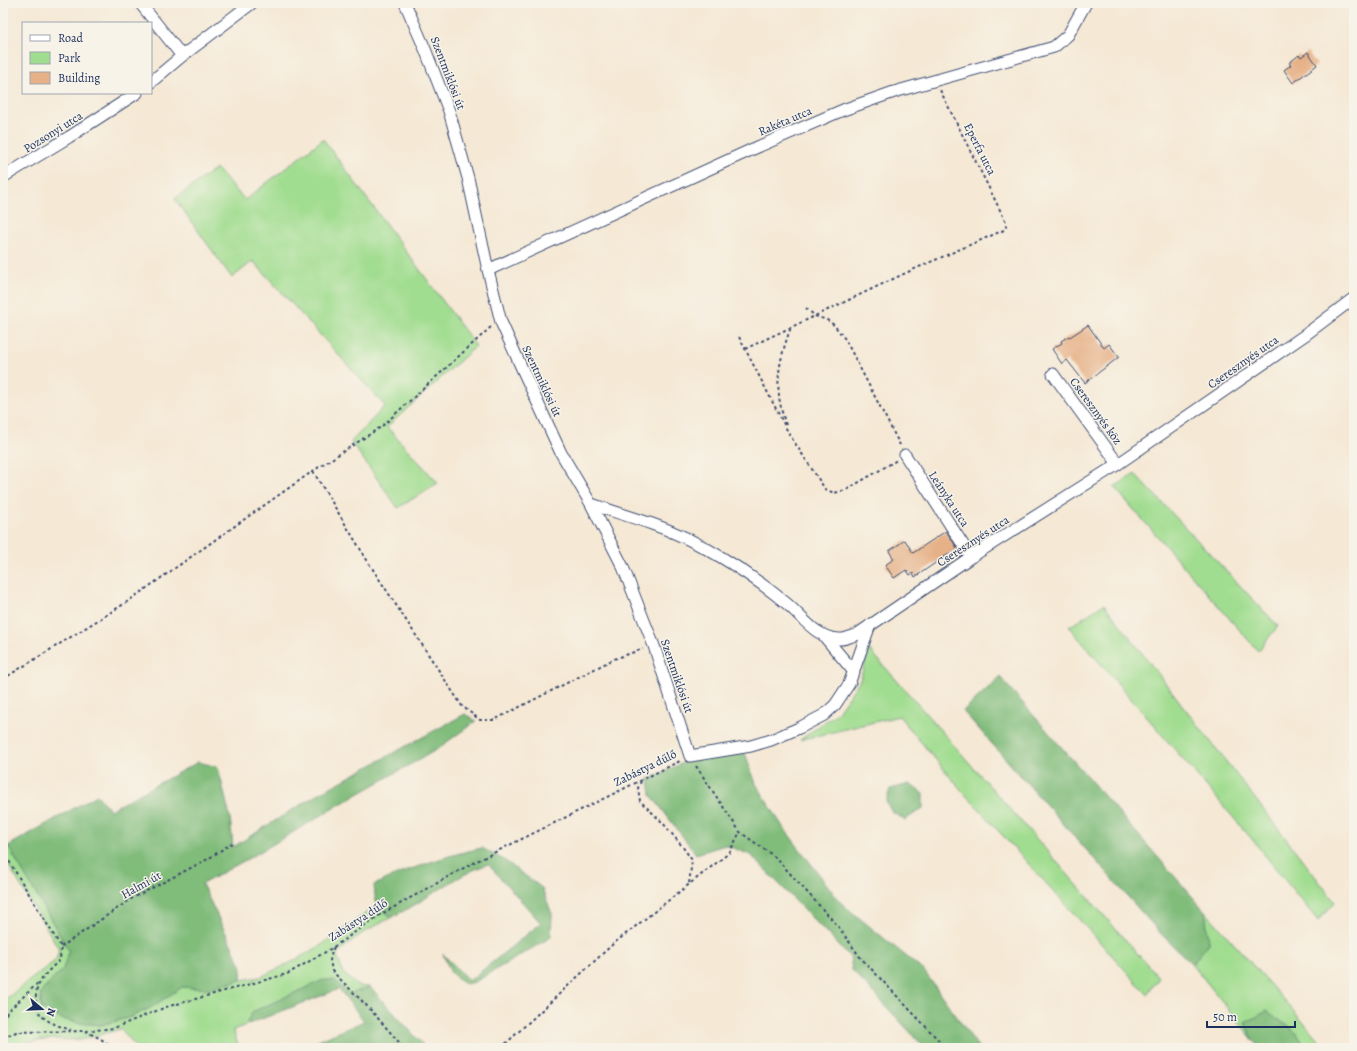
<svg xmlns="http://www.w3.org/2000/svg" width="1357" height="1051" font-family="Alegreya,serif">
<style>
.green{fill:#a1dd90;stroke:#5e8677}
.forest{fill:#80bc7a;stroke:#4e766c}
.building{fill:#e6b187}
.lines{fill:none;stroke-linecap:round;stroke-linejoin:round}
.minor-casing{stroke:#3c4b70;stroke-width:13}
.path{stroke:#3c4b70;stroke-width:2;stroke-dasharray:3 3;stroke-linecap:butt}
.minor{stroke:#fff;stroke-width:11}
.labels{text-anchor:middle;stroke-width:3;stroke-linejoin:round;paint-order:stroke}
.street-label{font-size:12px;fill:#1b2f5e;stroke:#f7f3e8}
</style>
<rect width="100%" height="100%" fill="#f7f3e8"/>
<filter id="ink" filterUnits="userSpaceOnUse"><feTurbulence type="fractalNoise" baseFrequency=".025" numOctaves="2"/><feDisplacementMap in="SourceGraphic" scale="8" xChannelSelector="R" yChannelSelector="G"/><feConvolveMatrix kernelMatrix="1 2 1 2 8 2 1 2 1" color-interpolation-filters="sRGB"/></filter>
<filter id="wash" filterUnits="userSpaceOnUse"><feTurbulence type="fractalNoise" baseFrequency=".012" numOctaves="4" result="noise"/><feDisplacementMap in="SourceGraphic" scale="16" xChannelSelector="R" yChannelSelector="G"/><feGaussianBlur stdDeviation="0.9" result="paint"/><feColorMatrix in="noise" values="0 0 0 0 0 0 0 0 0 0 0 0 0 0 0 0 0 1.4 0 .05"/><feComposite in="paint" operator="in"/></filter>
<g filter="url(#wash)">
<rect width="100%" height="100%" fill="#f5e8d4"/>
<!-- green -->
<path class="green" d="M323,139L476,346L387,427L438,483L398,508L351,442L385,406L253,261L232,278L175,199L216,168L245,200Z
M1135,474L1278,626L1258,651L1114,487Z
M1104,604L1335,902L1318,921L1251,838L1069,627Z
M869,649L1159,978L1147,994L963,792L899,716L800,740L837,713L860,680Z
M3,841L8,846L69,951L63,969L41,992V1008L62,1019L81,1023L101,1025L131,1017L150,1008L182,987L208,989L241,980L260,977L286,965L320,946L376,906L392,917C372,928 352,937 337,955L343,973L358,986L370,987L349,994L335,980L252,1012L246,1025L233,1030L239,1048H137L121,1029L80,1040L52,1039L3,1046V1001L56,960L59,949L3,856Z
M1205,911L1326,1048H1308L1292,1029L1245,1023L1254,1041L1192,964L1209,943Z"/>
<!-- forest -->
<path class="forest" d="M1000,677L1205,911L1209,943L1192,964L1161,934L963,711Z
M465,714L476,721L436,750L349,799L260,852L202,884L242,967L241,980L208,989L182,987L150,1008L131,1017L101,1025L81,1023L62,1019L41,1008V992L63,969L69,951L8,846L97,795L110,810L198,762L218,767L230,817L233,847L318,794Z
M745,753L756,784L783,827L841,903L924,971L979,1048H925L852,970L850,957L751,855L725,845L696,854L651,795L649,779L687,761Z
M910,784L923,794V808L905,820L892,812L886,802L890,789Z
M482,848L504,860L542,888L552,914L551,937L475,982L465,984L451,973L443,954L469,981L541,923L488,864C454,876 426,901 392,917L376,906L374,885C411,868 443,856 482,848Z
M323,980H335L349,994L370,987L423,1045L417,1048H302L364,1021L339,989L246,1025L252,1012Z
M1267,1011L1292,1029L1308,1048H1260L1254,1041L1245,1023Z"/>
<g id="blocks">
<!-- building -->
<path class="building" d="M1308,52L1317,65L1293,83L1284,70L1291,65L1289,63L1299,55L1301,57Z
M1088,325L1104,348L1109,344L1119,357L1085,383L1067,360L1062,364L1052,349L1062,343L1061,341L1069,336L1070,337Z
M946,531L957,548L915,577L913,573L910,575L906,570L894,578L885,565L894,559L889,551L905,540L913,553Z"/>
</g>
</g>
<g filter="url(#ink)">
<use href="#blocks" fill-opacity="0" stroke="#3c4b70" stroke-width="1"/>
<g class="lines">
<defs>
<path id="minor" d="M140,3L182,56
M405,3L425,49L449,111L468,178L488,270L501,322L524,373L561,453L591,504L623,567L654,646L690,756L751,746L771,740L799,728L824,715L835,705L849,684L870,625
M151,82L182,56L252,3
M3,177L69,137L137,93
M488,270L753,149L843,110L894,92L1054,47L1068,35L1086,3
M1053,374L1118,464
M905,455L971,557
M591,504C612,511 632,517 652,524C699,540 748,572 786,603C802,616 817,640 841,639C846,639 851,636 856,635L971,557L1118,464L1305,335L1354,298
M824,636L854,672"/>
</defs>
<!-- minor casing -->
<use href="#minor" class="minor-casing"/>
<!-- path -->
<path class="path" d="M806,308L815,316L827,320L834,325L845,339L900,445
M739,337L789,434L825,489L834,493L846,490L897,460
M745,349L910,271L1004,230L1006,227V222L940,90
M786,425C773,388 778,363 791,327
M313,471L370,565L462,706L480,720H494L614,659L643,649
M3,679L124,604L313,471L381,427L491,327
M696,766L740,832L775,857L837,925L860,957L946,1048
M641,781L638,788L640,801L662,822L682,846L692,860L689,884
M3,851L61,947L60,960C48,971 34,983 36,1001C37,1007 38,1013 43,1017C51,1024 62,1027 71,1030
M61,947L131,899L208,859L232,843
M334,947L332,951L330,960L332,971L368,1007L404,1048
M3,1020L7,1012L38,983
M85,1031L101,1039L113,1048
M3,1038L16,1032L87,1031L114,1028L166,1007L287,974L329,950L380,915L469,865L680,761
M501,1048L613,944L729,853L740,832"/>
<!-- minor -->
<use href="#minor" class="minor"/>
</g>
</g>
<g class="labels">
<!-- street labels -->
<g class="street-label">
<text transform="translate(448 73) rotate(69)" y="4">Szentmiklósi út</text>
<text transform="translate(785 121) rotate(-23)" y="4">Rakéta utca</text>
<text transform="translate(53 132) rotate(-32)" y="4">Pozsonyi utca</text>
<text transform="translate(980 149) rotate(63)" y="4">Eperfa utca</text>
<text transform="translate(1243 362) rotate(-35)" y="4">Cseresznyés utca</text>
<text transform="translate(542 381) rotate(65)" y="4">Szentmiklósi út</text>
<text transform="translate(1096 411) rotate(54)" y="4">Cseresznyés köz</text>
<text transform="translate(949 499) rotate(57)" y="4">Leányka utca</text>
<text transform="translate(973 541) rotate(-33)" y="4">Cseresznyés utca</text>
<text transform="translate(677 676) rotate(71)" y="4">Szentmiklósi út</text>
<text transform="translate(645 768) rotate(-26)" y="4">Zabástya dűlő</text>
<text transform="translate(141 885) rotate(-29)" y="4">Halmi út</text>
<text transform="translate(358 920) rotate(-33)" y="4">Zabástya dűlő</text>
</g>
</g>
<!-- margin -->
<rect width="1357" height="1051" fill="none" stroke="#f7f3e8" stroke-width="16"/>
<!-- legend -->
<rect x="22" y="22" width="130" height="72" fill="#f7f3e8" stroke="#9fa5b1"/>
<rect x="30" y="35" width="20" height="6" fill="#ffffff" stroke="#9fa5b1"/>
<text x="58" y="42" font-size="12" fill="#1b2f5e">Road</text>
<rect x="30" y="52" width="20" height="12" fill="#a1dd90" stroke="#9fa5b1"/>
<text x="58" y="62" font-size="12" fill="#1b2f5e">Park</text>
<rect x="30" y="72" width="20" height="12" fill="#e6b187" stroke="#9fa5b1"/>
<text x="58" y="82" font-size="12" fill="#1b2f5e">Building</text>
<!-- north arrow -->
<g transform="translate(42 1009) rotate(109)" stroke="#f7f3e8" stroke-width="3" paint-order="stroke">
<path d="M0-3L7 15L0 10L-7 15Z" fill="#1b2f5e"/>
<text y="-6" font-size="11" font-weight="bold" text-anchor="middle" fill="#1b2f5e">N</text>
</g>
<!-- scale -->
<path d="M1207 1021v6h88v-6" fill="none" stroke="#1b2f5e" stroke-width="2"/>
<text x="1213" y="1021" font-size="12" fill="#1b2f5e" stroke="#f7f3e8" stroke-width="3" paint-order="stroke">50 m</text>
</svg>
